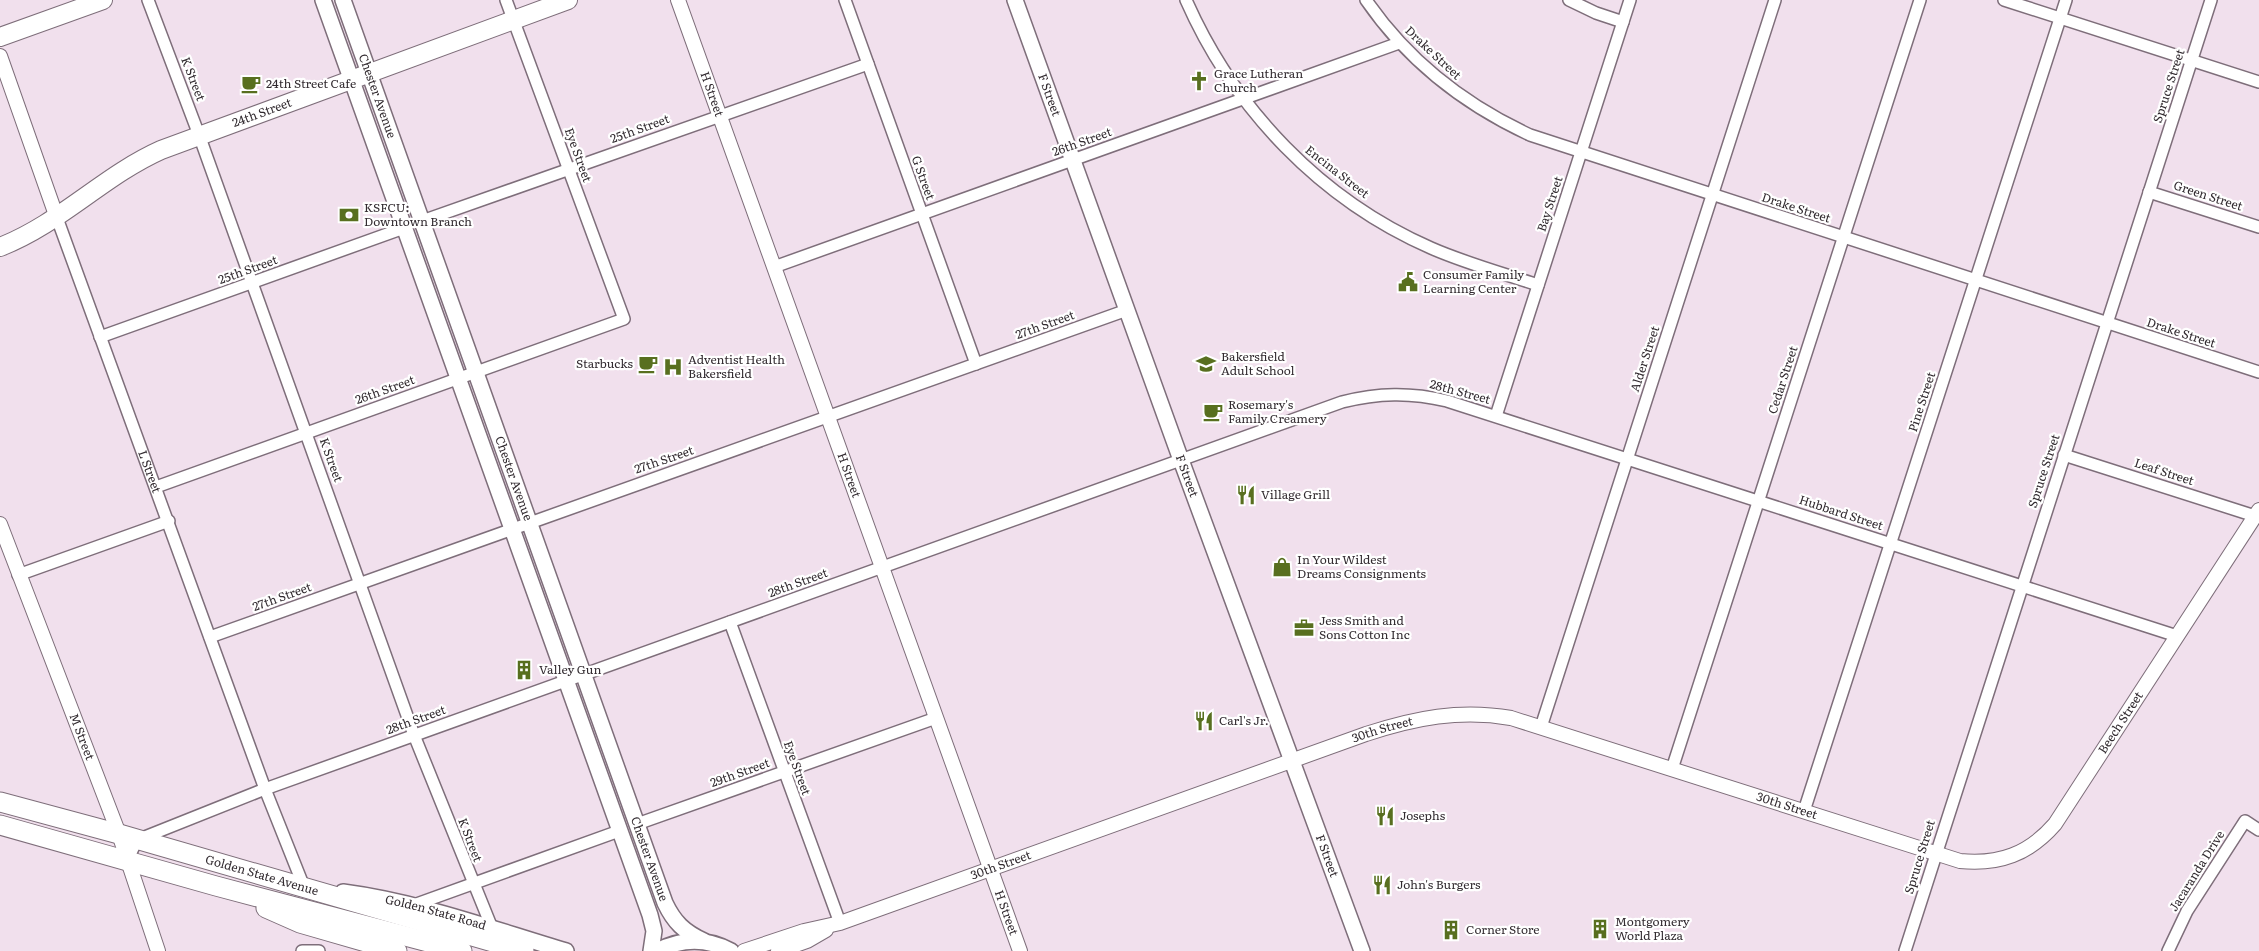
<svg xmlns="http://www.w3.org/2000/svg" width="2259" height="951" font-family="Literata,serif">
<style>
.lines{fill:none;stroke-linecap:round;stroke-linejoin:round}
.minor-casing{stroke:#7e6e7a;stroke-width:14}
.tertiary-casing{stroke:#7e6e7a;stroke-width:16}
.secondary-casing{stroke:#7e6e7a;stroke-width:18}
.primary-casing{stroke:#7e6e7a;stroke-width:20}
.trunk-casing{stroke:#7e6e7a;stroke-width:21}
.minor{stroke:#fff;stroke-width:11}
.tertiary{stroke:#fff;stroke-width:14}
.secondary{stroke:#fff;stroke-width:15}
.primary{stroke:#fff;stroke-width:18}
.trunk{stroke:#fff;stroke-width:19}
.labels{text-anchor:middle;stroke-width:4.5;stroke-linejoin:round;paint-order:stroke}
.street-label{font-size:12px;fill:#322b30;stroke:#fff}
.poi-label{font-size:12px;fill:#322b30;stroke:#fff;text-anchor:start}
</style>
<rect width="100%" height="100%" fill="#f1e0ed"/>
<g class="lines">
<defs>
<g id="minor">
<path d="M148,0L199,135L414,735L492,928"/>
<path d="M845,0L976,364"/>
<path d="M1186,0C1234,109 1321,200 1431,248C1465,263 1502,273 1538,285"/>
<path d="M1366,0C1408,61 1463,104 1530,135L2259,372"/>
<path d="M1569,0L1596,13L1623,22"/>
<path d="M2004,0L2259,82"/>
<path d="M2149,192L2259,227"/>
<path id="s1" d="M57,218L265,789L304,887"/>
<path d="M422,221L868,64"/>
<path d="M774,267L1399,43"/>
<path d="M100,337L404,228"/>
<path d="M1496,416L1630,0"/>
<path d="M2064,455L2255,516"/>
<path d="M156,487L624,319L506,0"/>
<path d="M18,575L169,521"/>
<path d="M730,622L840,923"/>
<path d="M210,637L1127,310"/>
<path d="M1541,727L1775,0"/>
<path d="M1672,769L1920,0"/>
<path d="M1804,811L2066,0"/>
<path d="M637,824L936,718"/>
<path d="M127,861L137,840L265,789L1342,402C1378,393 1410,392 1447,401L2177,636"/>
<path d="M411,906L619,831"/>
<path d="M302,951H319"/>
<path d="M1905,951L2211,0"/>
<path d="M2168,951L2187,911L2245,821L2259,830"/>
</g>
<g id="tertiary">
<path id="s2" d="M678,0L1020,951"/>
<path d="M0,56L57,218"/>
<path id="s3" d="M0,524L119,834L158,951"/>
<path id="s4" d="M744,951L804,931L840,923L1366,734C1415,718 1460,709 1511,718L1960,861C1999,865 2029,854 2055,824L2259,510"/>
<path d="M778,951L807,941L826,930"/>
</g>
<g id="secondary">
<path d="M323,0L650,915L654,931L651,951"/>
<path id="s5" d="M343,0L665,903C674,922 684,932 704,941"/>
<path id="s6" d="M1015,0L1181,460L1362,951"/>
<path id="s7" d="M343,892C419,902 492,929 566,951"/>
<path d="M657,951C682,938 707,938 731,951"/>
</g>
<g id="primary">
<path d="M0,37L103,0"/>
<path id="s8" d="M0,247C61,223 103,176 161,150L568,0"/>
</g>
<g id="trunk">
<path id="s9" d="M0,802L119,834L524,951"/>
<path d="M0,825L216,886L462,951"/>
<path d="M266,908L300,923L397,951"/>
</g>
</defs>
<!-- minor casing -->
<use href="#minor" class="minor-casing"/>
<!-- tertiary casing -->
<use href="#tertiary" class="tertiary-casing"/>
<!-- secondary casing -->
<use href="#secondary" class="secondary-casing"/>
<!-- primary casing -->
<use href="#primary" class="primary-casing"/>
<!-- trunk casing -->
<use href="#trunk" class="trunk-casing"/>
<!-- minor -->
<use href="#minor" class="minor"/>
<!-- tertiary -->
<use href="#tertiary" class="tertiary"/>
<!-- secondary -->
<use href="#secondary" class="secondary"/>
<!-- primary -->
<use href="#primary" class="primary"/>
<!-- trunk -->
<use href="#trunk" class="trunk"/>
</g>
<!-- icons -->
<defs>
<symbol id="church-bare" viewBox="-9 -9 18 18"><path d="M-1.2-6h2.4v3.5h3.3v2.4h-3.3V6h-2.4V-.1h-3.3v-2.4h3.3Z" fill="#586f1f" stroke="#fff" stroke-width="2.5" paint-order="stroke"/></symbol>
<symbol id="cafe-bare" viewBox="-9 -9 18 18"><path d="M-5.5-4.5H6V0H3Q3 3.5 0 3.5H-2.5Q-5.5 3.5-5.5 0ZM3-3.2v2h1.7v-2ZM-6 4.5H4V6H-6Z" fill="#586f1f" stroke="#fff" stroke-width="2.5" paint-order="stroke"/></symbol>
<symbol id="bank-bare" viewBox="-9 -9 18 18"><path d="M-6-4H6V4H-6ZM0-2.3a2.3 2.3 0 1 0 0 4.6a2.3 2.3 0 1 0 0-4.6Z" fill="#586f1f" stroke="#fff" stroke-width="2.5" paint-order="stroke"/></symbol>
<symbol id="civic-bare" viewBox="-9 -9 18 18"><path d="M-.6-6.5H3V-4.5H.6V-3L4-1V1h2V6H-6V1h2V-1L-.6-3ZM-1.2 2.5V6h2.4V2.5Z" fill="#586f1f" stroke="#fff" stroke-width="2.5" paint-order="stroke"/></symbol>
<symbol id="university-bare" viewBox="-9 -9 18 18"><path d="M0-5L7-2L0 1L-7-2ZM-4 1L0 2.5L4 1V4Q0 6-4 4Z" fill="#586f1f" stroke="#fff" stroke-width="2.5" paint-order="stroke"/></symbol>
<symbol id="hospital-bare" viewBox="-9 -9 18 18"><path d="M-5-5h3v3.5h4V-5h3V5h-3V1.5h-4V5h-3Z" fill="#586f1f" stroke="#fff" stroke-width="2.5" paint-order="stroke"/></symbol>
<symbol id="restaurant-bare" viewBox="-9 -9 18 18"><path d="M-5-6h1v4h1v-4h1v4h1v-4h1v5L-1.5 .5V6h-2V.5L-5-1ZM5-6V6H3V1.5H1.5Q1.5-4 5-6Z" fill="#586f1f" stroke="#fff" stroke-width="2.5" paint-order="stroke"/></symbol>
<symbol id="shop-bare" viewBox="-9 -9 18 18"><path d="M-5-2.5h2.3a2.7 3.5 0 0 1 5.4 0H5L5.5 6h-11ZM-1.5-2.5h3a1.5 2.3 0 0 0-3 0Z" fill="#586f1f" stroke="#fff" stroke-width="2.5" paint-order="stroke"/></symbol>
<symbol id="office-bare" viewBox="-9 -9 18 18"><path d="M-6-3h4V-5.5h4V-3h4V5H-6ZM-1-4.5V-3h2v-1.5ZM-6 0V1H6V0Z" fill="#586f1f" stroke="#fff" stroke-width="2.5" paint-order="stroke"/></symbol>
<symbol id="building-bare" viewBox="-9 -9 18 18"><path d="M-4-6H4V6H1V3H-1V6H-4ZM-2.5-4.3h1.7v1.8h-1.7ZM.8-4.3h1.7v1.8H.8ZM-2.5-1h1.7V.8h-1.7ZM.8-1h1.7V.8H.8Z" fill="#586f1f" stroke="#fff" stroke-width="2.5" paint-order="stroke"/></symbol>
</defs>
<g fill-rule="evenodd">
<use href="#church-bare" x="1185" y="67" width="28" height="28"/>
<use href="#cafe-bare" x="237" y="70" width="28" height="28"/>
<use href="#bank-bare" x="335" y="201" width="28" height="28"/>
<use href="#civic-bare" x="1394" y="268" width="28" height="28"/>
<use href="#cafe-bare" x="634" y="350" width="28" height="28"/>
<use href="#university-bare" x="1192" y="350" width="28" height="28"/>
<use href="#hospital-bare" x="659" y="353" width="28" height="28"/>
<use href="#cafe-bare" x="1199" y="398" width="28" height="28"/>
<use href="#restaurant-bare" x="1232" y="481" width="28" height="28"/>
<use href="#shop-bare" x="1268" y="553" width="28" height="28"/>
<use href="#office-bare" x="1290" y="614" width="28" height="28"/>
<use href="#building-bare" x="510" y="656" width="28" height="28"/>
<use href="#restaurant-bare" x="1190" y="707" width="28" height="28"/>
<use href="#restaurant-bare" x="1371" y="802" width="28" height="28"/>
<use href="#restaurant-bare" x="1368" y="871" width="28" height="28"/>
<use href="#building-bare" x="1586" y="915" width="28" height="28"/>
<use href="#building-bare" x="1437" y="916" width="28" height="28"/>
</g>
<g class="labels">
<!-- street labels -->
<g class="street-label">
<text transform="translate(1433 53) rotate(43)" y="4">Drake Street</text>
<text transform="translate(193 79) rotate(69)" y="4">K Street</text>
<text transform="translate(2169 86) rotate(-72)" y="4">Spruce Street</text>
<text dy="4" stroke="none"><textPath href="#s2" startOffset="100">H Street</textPath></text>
<text dy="4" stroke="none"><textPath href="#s6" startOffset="101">F Street</textPath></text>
<text dy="4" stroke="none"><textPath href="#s5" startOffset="102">Chester Avenue</textPath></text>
<text dy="4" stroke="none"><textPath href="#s8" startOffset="296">24th Street</textPath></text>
<text transform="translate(640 129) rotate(-20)" y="4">25th Street</text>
<text transform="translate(1082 142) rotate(-20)" y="4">26th Street</text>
<text transform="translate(578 155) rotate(70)" y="4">Eye Street</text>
<text transform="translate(1337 172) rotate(38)" y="4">Encina Street</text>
<text transform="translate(923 178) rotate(70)" y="4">G Street</text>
<text transform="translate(2208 196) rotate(18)" y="4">Green Street</text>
<text transform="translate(1550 204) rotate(-72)" y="4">Bay Street</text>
<text transform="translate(1796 208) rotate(18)" y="4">Drake Street</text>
<text transform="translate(248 270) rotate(-20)" y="4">25th Street</text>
<text transform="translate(1045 325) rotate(-20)" y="4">27th Street</text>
<text transform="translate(2181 333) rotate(18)" y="4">Drake Street</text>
<text transform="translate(1645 359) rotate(-72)" y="4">Alder Street</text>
<text transform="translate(1783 380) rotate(-72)" y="4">Cedar Street</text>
<text transform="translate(385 390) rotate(-20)" y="4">26th Street</text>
<text transform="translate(1460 392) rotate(15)" y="4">28th Street</text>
<text transform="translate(1922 402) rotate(-72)" y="4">Pine Street</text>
<text transform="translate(331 460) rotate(70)" y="4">K Street</text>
<text transform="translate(664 460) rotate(-19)" y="4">27th Street</text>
<text transform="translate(2044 471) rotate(-72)" y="4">Spruce Street</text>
<text dy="4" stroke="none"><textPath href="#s1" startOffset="270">L Street</textPath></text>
<text transform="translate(2164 472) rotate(18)" y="4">Leaf Street</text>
<text dy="4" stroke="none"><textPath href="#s2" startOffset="505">H Street</textPath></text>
<text dy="4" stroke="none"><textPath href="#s6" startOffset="506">F Street</textPath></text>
<text dy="4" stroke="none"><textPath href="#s5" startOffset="508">Chester Avenue</textPath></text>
<text transform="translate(1841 513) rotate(18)" y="4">Hubbard Street</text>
<text transform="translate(798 583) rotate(-20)" y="4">28th Street</text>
<text transform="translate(282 597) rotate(-20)" y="4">27th Street</text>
<text transform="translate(416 720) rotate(-20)" y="4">28th Street</text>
<text dy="4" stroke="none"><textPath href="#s4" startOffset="1505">Beech Street</textPath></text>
<text dy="4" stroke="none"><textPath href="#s4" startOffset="676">30th Street</textPath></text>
<text dy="4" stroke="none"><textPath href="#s3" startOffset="228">M Street</textPath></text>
<text transform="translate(797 768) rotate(70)" y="4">Eye Street</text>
<text transform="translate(740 773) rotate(-20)" y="4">29th Street</text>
<text dy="4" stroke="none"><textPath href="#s4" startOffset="1096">30th Street</textPath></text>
<text transform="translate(470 840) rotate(69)" y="4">K Street</text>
<text dy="4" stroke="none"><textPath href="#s6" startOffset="911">F Street</textPath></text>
<text transform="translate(1920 857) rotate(-73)" y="4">Spruce Street</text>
<text dy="4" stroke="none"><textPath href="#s5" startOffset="912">Chester Avenue</textPath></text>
<text dy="4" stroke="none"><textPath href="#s4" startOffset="271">30th Street</textPath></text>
<text transform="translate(2197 871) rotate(-58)" y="4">Jacaranda Drive</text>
<text dy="4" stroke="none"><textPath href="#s9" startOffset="272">Golden State Avenue</textPath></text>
<text dy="4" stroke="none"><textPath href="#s7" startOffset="95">Golden State Road</textPath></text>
<text dy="4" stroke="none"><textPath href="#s2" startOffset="970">H Street</textPath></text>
</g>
<!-- poi labels -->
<g class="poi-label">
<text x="1214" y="78">Grace Lutheran<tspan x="1214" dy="14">Church</tspan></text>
<text x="266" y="88">24th Street Cafe</text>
<text x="364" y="212">KSFCU:<tspan x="364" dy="14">Downtown Branch</tspan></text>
<text x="1423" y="279">Consumer Family<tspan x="1423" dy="14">Learning Center</tspan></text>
<text x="1221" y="361">Bakersfield<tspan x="1221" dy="14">Adult School</tspan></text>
<text x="688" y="364">Adventist Health<tspan x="688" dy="14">Bakersfield</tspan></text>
<text x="633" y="368" text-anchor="end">Starbucks</text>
<text x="1228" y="409">Rosemary's<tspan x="1228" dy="14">Family Creamery</tspan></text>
<text x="1261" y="499">Village Grill</text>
<text x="1297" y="564">In Your Wildest<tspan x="1297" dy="14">Dreams Consignments</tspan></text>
<text x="1319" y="625">Jess Smith and<tspan x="1319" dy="14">Sons Cotton Inc</tspan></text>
<text x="539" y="674">Valley Gun</text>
<text x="1219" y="725">Carl's Jr.</text>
<text x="1400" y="820">Josephs</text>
<text x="1397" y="889">John's Burgers</text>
<text x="1615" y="926">Montgomery<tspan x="1615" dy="14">World Plaza</tspan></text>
<text x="1466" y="934">Corner Store</text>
</g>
</g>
</svg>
